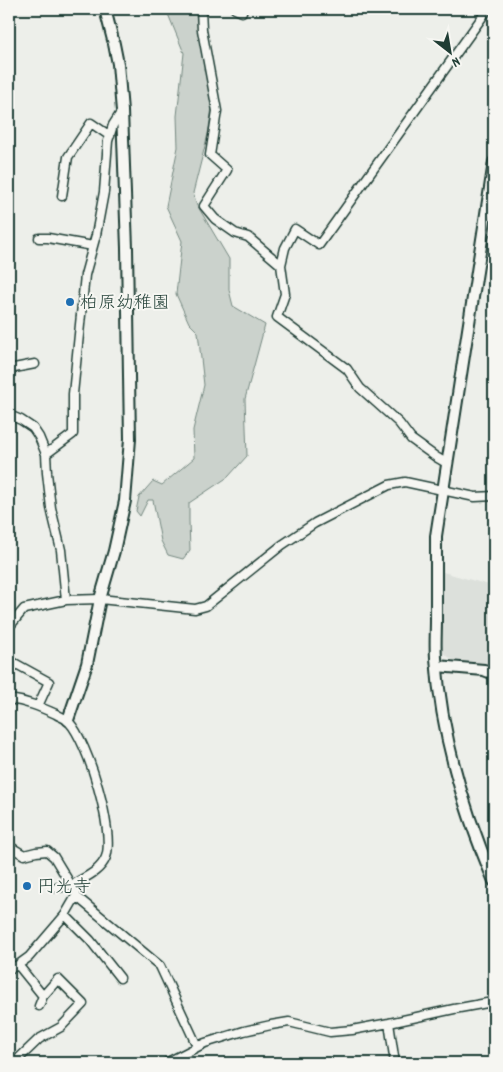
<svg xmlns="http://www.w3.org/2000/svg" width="503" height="1072" font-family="Dekko,'Klee One',sans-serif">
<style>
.built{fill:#dce0db}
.green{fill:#cbd2cc;stroke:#758880}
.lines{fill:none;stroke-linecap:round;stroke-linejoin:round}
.minor-casing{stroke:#1f3d34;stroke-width:11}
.tertiary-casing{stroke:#1f3d34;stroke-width:14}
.secondary-casing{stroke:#1f3d34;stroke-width:15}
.minor{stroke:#f6f6f2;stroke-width:8}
.tertiary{stroke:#f6f6f2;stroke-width:10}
.secondary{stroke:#f6f6f2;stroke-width:11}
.poi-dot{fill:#1f6fb2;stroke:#f6f6f2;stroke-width:2}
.labels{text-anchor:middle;stroke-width:4;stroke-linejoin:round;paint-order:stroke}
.poi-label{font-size:18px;fill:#1f3d34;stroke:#f6f6f2;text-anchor:start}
</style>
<rect width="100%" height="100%" fill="#edefea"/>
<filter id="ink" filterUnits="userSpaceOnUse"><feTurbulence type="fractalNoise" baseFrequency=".02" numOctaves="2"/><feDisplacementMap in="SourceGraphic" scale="10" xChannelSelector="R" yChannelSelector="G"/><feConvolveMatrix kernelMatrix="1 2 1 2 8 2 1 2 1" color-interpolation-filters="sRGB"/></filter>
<g filter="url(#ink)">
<!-- built -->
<path class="built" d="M491,519L494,520V667L469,662H456L440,651L443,572L489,585V544Z"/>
<!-- green -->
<path class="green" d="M169,9H197L212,107L208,134L193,193L197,205L229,259V290L233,306L265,325L245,399L247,456L228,477L189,503V521L190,550L183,559L168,555L161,541L153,500H148L140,516L136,511L139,497L153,481L162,485L194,458L193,430L204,385L198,332L189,323L176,294L182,241L166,206L178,147L177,116L184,53L168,14Z"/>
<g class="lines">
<defs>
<path id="minor" d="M201,9L202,30L217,111L210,155L227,170L204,206L215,219L235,233L248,237L281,265L285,248L295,229L319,245L488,9
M235,9L242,12
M62,196L68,157L91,123L110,136
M39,238H48L93,246
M281,265L285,294L277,317L347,369L360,388L399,423L411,439L436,457L448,464
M9,369L35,364
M9,415L21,420L33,428L39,437L46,454L47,473L51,508L61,550L66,600
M46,454L73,434V394L85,275L96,235L104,192L108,141L113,125L122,111
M9,627L24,609L66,600L100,599L195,609L206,606L282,545L315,523L389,485L405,482L475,497L494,496
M9,663V660L49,682L38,706
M9,699C26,701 40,707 56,714C60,717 66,718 69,722C88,742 115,831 106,857C101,870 88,876 77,882L76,896L65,915L29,957L18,965L9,969
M9,846L24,855L36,852L47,851L54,857L71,885
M56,888L71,885L76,883
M76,896L160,966L197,1046
M65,915L90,940L120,978
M18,965L43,996
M389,1023L395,1063
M14,1063L39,1039L61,1027L83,1004L58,979L43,996L39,1006
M166,1063L205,1043L244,1031L271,1025L289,1022L330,1032L352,1030L389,1023L454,1009L487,1003H494"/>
<path id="tertiary" d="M494,162L436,536C436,564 436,592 436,620C436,632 435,645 436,658C441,734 464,811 494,881
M437,666L484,670L494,674
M68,720L87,664L100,599L114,551L125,501L130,439L127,248L122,111L118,64L114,44L105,9"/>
<path id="secondary" d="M9,1060L13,1063"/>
</defs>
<!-- minor casing -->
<use href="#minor" class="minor-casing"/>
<!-- tertiary casing -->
<use href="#tertiary" class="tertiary-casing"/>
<!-- secondary casing -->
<use href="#secondary" class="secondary-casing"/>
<!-- minor -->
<use href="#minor" class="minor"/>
<!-- tertiary -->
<use href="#tertiary" class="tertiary"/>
<!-- secondary -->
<use href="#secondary" class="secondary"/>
</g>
</g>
<!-- markers -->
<g class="poi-dot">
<circle cx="70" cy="302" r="5"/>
<circle cx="27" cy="886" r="5"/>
</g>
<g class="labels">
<!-- poi labels -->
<g class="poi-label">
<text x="80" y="308">柏原幼稚園</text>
<text x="37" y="892">円光寺</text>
</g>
</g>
<!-- margin -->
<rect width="503" height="1072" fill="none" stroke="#f6f6f2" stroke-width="30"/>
<rect x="15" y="15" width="473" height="1042" fill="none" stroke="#1f3d34" stroke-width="2" filter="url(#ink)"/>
<!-- north arrow -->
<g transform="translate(450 52) rotate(149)" stroke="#f6f6f2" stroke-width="4" paint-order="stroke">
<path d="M0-4L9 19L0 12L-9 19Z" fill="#1f3d34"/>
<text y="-8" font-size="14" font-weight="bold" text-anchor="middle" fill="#1f3d34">N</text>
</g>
</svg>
